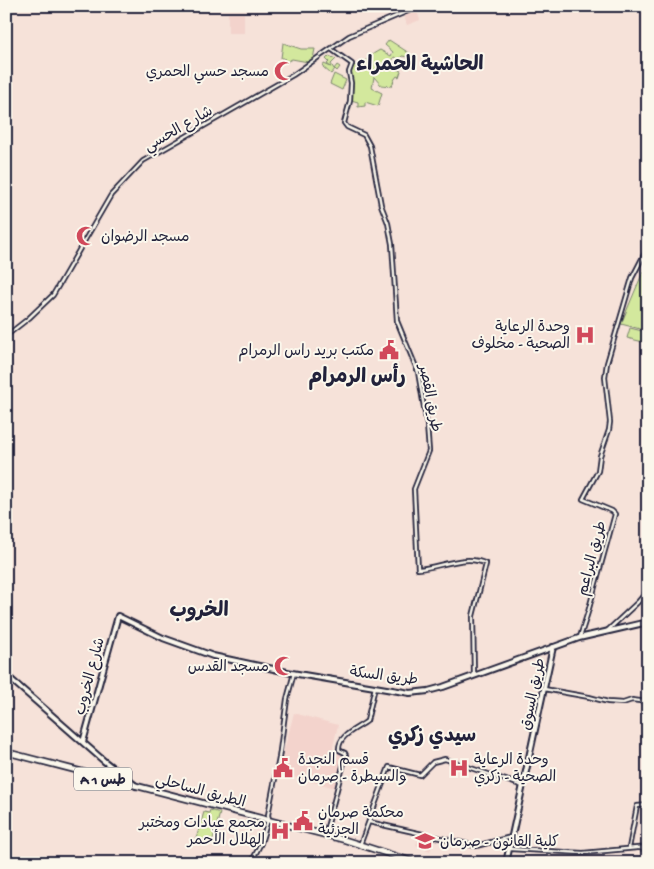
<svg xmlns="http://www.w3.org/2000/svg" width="654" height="869" font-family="'Gochi Hand','Playpen Sans Arabic',sans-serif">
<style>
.built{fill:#f3d3cc}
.green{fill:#d3e89d;stroke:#7a856c}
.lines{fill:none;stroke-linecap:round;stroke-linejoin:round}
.tertiary-casing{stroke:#22223b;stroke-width:6}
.primary-casing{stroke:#22223b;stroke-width:8}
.trunk-casing{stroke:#22223b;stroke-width:8}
.tertiary{stroke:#fbf7ec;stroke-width:2.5}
.primary{stroke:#fbf7ec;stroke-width:4}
.trunk{stroke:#fbf7ec;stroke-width:4.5}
.labels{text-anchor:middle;stroke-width:4;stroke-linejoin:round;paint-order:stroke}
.shield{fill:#fbf7ec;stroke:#636270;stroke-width:1}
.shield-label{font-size:14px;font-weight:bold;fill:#22223b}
.poi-label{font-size:15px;fill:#22223b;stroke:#fbf7ec;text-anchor:end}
.street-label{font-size:15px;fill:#22223b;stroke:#fbf7ec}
.district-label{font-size:20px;font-weight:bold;fill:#22223b;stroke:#fbf7ec}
</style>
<rect width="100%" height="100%" fill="#f6e2d9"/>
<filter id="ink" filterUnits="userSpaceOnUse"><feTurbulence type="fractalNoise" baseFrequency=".02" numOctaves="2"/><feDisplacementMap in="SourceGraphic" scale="10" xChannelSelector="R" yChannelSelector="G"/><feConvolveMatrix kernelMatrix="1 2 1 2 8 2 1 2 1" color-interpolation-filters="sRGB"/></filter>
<g filter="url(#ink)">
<!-- built -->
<path class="built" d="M417,11L420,20L407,25L404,16Z
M228,13H244V33H228Z
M294,713L338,725L332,751L345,755L336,788L278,773Z
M420,835L434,838L430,851L416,845Z"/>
<!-- green -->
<path class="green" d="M389,40L409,53L408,57L402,56L399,59L394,57L391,63L386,65L401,71L399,77L397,76L394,80L392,86L381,85L374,77L372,88L382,93L378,106L365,102V106L358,107V102L351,100L349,73L352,65C362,67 362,64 368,58C371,55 376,52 380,50L391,56L393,52L385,45Z
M283,43L301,49H315L313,59L308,62L292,59L286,62L284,58H281Z
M329,56L336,59L331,64L334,69L337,65L340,67L337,71L335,69L331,74L323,67L324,64L331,67L327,64L329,62L326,59Z
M334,74L346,80L342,90L330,84Z
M648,260V331L621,324Z
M630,328L646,332L643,342L627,338Z
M210,810L220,813L212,843L196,839L204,812L209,813Z"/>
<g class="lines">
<defs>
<path id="tertiary" d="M331,49L352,64L349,72L351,83L350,101L344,123L347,127L364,135L370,146L381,205L388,223L392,244L397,321L418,372L427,425L429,451L414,489L418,569C439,568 466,553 486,564L473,616L474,675
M6,336L29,318L53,295L111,195L143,161L293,75L349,36L420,6
M607,631L638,602L648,590
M580,637L588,612L615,514L612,511L583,499L598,471L600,456L609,430L610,422L605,377L607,363L632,278L648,247
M544,689L589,697L608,702L623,703L632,700L648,702
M269,819L268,815L279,758L287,699L294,673
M369,822L476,846L511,837
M325,835L346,755L345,753L339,750C338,735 357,729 367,721L375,687
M360,845L389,767L420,775L433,762L445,759L523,786
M629,848L637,806L648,805
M640,848L648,851
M510,849L583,853L648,847
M251,863L261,843L267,823"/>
<path id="primary" d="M6,675L104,761L136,786
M83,742L118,616L163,638L213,656L292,673L410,693L428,691L443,687L579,638L648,622
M506,863L553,647"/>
<path id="trunk" d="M6,752L345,840L417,863"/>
</defs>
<!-- tertiary casing -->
<use href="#tertiary" class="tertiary-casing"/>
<!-- primary casing -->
<use href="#primary" class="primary-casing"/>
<!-- trunk casing -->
<use href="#trunk" class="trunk-casing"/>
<!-- tertiary -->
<use href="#tertiary" class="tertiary"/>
<!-- primary -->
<use href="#primary" class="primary"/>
<!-- trunk -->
<use href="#trunk" class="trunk"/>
</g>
</g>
<!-- icons -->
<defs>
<symbol id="mosque-bare" viewBox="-9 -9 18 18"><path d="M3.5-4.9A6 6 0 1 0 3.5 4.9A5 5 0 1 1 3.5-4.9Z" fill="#d1495b" stroke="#fbf7ec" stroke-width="2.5" paint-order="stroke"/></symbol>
<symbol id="hospital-bare" viewBox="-9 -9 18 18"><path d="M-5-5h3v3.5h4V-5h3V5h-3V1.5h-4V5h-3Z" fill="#d1495b" stroke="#fbf7ec" stroke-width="2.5" paint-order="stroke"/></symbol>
<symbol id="civic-bare" viewBox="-9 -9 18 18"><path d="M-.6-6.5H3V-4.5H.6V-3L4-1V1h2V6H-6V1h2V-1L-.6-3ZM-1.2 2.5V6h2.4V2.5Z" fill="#d1495b" stroke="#fbf7ec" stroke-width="2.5" paint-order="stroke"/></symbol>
<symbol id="university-bare" viewBox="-9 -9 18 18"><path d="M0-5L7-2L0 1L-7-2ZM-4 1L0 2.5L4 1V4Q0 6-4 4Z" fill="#d1495b" stroke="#fbf7ec" stroke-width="2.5" paint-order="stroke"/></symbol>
</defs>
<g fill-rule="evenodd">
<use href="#mosque-bare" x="270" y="57" width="28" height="28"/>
<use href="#mosque-bare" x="72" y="222" width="28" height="28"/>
<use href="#hospital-bare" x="571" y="321" width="28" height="28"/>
<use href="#civic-bare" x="375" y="336" width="28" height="28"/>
<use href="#mosque-bare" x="270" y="652" width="28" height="28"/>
<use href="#civic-bare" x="269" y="754" width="28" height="28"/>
<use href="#hospital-bare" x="445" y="754" width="28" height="28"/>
<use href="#civic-bare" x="289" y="807" width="28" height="28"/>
<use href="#hospital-bare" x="266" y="817" width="28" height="28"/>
<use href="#university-bare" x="411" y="827" width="28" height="28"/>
</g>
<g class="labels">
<!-- shield labels -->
<rect class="shield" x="74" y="767.5" width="58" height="23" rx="4"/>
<g class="shield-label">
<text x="103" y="784">A 1 طس</text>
</g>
<!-- poi labels -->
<g class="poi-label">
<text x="269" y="76">مسجد حسي الحمري</text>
<text x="101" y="241" text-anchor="start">مسجد الرضوان</text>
<text x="570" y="331">وحدة الرعاية<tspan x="570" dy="17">الصحية - مخلوف</tspan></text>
<text x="374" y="355">مكتب بريد راس الرمرام</text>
<text x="269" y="671">مسجد القدس</text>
<text x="298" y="764" text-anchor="start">قسم النجدة<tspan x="298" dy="17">والسيطرة - صرمان</tspan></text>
<text x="474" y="764" text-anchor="start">وحدة الرعاية<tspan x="474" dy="17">الصحية - زكري</tspan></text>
<text x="318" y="817" text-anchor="start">محكمة صرمان<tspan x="318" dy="17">الجزئية</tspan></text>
<text x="265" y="827">مجمع عيادات ومختبر<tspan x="265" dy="17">الهلال الأحمر</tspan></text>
<text x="440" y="846" text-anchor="start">كلية القانون - صرمان</text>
</g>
<!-- street labels -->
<g class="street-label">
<text transform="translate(178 128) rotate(-30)" y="5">شارع الحسي</text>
<text transform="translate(431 398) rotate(79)" y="5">طريق القصر</text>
<text transform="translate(591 558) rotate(-75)" y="5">طريق البراعم</text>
<text transform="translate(384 675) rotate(7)" y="5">طريق السكة</text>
<text transform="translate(89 676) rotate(-75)" y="5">شارع الخروب</text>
<text transform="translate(532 694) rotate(-78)" y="5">طريق السوق</text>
<text transform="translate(201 790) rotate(15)" y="5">الطريق الساحلي</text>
</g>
<!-- district labels -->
<g class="district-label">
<text x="420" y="70">الحاشية الحمراء</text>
<text x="357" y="382">رأس الرمرام</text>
<text x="199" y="616">الخروب</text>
<text x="432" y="741">سيدي زكري</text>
</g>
</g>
<!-- margin -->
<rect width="654" height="869" fill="none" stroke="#fbf7ec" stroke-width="25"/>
<rect x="12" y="12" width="629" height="844" fill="none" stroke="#22223b" stroke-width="2" filter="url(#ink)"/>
</svg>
